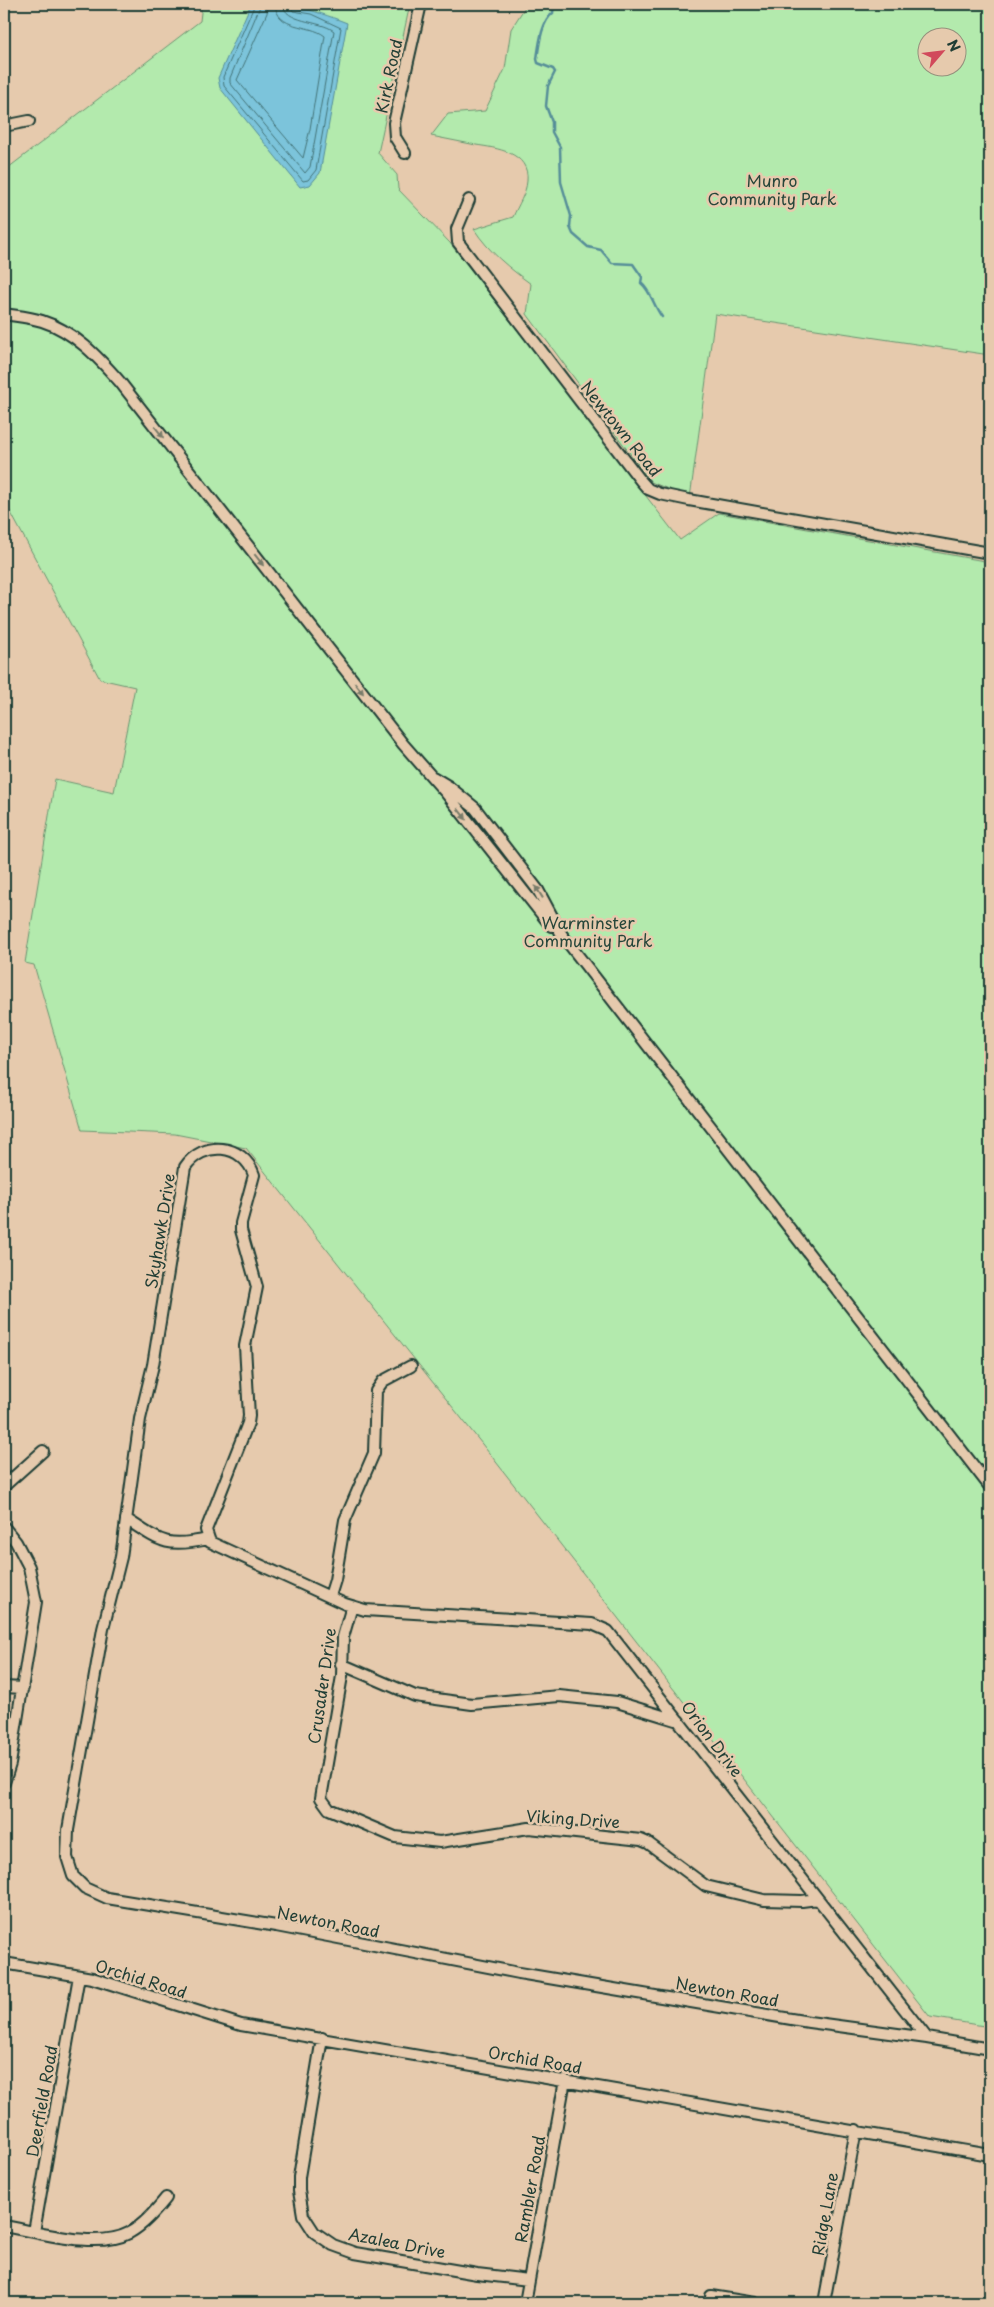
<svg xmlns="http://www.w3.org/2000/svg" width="994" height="2307" font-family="'Playpen Sans',sans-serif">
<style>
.green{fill:#b3eaad;stroke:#699470;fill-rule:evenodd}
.water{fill:#7bc4db;stroke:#568e98}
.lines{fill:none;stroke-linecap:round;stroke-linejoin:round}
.shore{stroke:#447377;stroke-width:1}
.stream{stroke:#568e98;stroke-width:2.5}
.street-casing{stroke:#1f3d34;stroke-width:14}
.street{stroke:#e6caad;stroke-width:10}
.oneway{fill:#797c6a}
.labels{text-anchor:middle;stroke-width:5;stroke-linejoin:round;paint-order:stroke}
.street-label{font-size:16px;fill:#1f3d34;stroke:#e6caad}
.park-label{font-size:16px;fill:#26463a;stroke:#e6caad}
</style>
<rect width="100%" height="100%" fill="#e6caad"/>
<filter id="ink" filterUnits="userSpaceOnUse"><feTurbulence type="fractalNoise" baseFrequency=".02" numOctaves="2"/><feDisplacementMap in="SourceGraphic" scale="10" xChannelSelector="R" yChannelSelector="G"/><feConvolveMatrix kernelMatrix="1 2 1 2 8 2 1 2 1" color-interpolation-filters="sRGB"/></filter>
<g filter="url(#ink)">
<!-- green -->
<path class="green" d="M202,4H410L378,153L397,175L398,189L450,243L680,540L719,513L990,562V2027L930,2017L482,1444L246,1148L175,1134L82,1130L34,965L25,963L55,779L114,792L135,687L100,679L4,500V171L200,21Z
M527,4H990V355L715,314L690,498L651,482L527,314L531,284C509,268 489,252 474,229L513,217C518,205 526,194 527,181C530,152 496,148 476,145C461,142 446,139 431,136L448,114L485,111L505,69L511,29ZM926,38H956V68H926Z"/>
<!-- water -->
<path class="water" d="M251,4C291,4 309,8 347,23L320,173L310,185L300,187L220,88L218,78Z"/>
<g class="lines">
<!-- shore -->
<path class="shore" d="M255,4L223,77L224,86L303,181L308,180L316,170L341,28L311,14L293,11L289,4
M261,4L230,78V83L305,173L310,167L334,31C320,20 284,23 283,4
M268,4L267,13L237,80L303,158L310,129L325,36C309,23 277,31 275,4"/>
<!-- stream -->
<path class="stream" d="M554,4L553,13C541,22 539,46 537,59L538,63L553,69L555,72L548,86L546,106L552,122V132L560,147L561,182L571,216L570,227L573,234L588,247L601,250L612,263L633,264L642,277L641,283C651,291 653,305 662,317"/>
<defs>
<path id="street" d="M4,126L29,121
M405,153L395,137L394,123L421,4
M469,200L457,229L458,242L641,481L648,489L660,494L689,500L990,553
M4,314C16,316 29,317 42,321C74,331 98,357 120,382L403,744L446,793L551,926
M433,777L448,786L475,808L538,890L562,935L990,1487
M4,1486L43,1451
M126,1519C161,1542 166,1548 208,1539
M4,1527L16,1542L29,1567L36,1602L10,1764L4,1783
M330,1596L335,1580L345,1520L374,1453L376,1391L383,1381L411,1366
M352,1606L343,1637L342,1676L321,1798L329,1809L395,1837L440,1842L529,1828L641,1840L648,1843L706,1886L764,1900L802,1901L817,1899
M341,1664L415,1696L472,1704L559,1696L617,1702L679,1721
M4,1687L23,1688
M4,1963L92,1978L241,2025L990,2155
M322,2038L299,2177V2191L303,2215L314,2232L333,2245L355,2253L477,2274L529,2280
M927,2038L809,2022L519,1973L276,1926L107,1898L85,1888L73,1876L67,1857L68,1830L103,1629L121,1557L140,1419L153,1365L185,1167C203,1140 243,1143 254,1175L241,1223V1230L257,1287L245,1346L249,1416L248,1423L206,1530L210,1542L306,1586L345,1604L365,1610L592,1624L608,1631L927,2038L990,2049
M4,2226C39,2232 97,2250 129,2233C144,2225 156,2210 166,2198
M34,2232L79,1976
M711,2296L755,2303
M525,2303L565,2080
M824,2303L856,2130"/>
</defs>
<!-- street casing -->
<use href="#street" class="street-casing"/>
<!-- street -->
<use href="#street" class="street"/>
</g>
<!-- one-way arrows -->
<defs><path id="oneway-solid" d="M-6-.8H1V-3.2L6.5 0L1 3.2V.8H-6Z" transform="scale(1.25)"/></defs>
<g class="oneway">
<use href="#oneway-solid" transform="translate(159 432) rotate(52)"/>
<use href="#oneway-solid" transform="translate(259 560) rotate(52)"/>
<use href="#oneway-solid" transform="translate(359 688) rotate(52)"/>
<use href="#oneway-solid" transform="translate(462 814) rotate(52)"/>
<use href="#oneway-solid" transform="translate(539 892) rotate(-122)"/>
</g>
</g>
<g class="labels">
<!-- street labels -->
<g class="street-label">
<text transform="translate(389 76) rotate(-78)" y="6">Kirk Road</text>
<text transform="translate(621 429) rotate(51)" y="6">Newtown Road</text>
<text transform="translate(160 1231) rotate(-81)" y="6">Skyhawk Drive</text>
<text transform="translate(322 1686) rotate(-82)" y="6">Crusader Drive</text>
<text transform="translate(712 1739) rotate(53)" y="6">Orion Drive</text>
<text transform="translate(573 1819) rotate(4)" y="6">Viking Drive</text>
<text transform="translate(328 1922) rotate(11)" y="6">Newton Road</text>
<text transform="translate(141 1979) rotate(17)" y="6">Orchid Road</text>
<text transform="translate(727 1992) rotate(10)" y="6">Newton Road</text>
<text transform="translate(535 2060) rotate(10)" y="6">Orchid Road</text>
<text transform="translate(42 2101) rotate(-80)" y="6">Deerfield Road</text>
<text transform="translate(530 2189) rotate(-80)" y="6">Rambler Road</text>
<text transform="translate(825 2214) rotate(-80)" y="6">Ridge Lane</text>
<text transform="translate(397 2243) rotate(11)" y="6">Azalea Drive</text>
</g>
<!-- park labels -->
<g class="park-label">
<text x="772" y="187">Munro<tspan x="772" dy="18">Community Park</tspan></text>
<text x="588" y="929">Warminster<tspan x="588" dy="18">Community Park</tspan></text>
</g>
</g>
<!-- margin -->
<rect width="994" height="2307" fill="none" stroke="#e6caad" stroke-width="20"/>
<rect x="10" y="10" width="974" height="2287" fill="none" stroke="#1f3d34" stroke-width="2" filter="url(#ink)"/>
<!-- north arrow -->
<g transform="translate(942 52) rotate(62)"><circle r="24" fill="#e6caad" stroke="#96927d"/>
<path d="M0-4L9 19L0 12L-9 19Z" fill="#d1495b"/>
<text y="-8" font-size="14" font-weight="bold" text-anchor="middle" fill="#1f3d34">N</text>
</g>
</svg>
